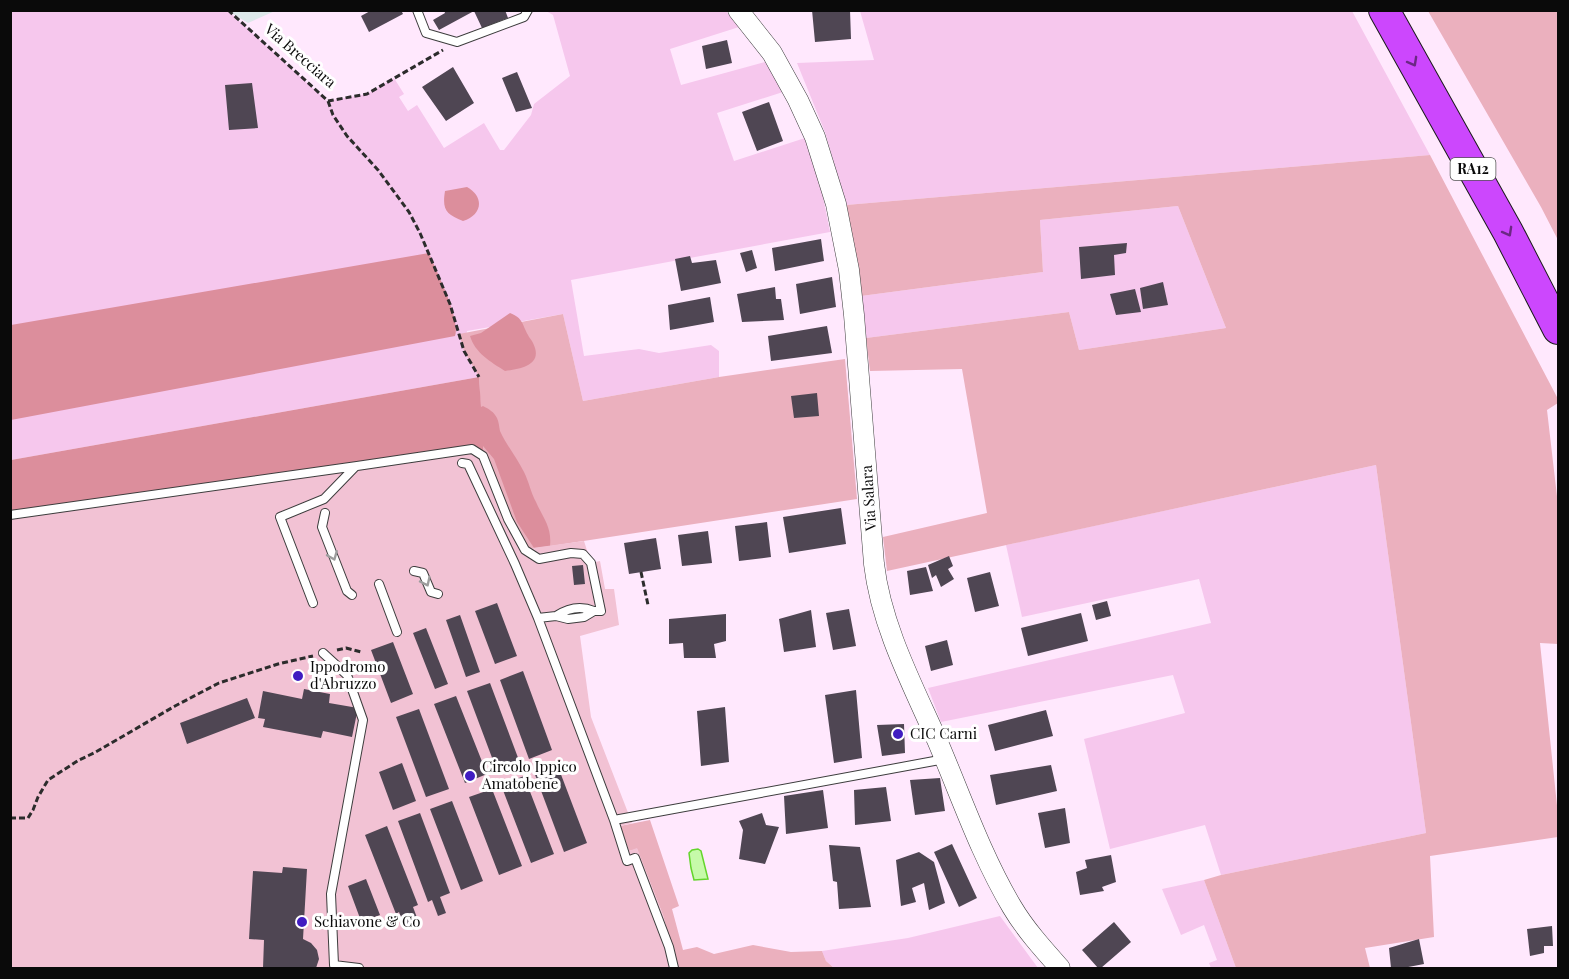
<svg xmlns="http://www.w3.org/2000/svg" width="1569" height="979" font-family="'Playfair Display',serif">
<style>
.industrial{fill:#dde8ea}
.farmland{fill:#f6c7ed}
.green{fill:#ebb0be}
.forest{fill:#dc8e9c}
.pitch{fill:#f2c2d4}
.water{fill:#c6faa9;stroke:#64d52c;stroke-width:1.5}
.building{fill:#4f4653}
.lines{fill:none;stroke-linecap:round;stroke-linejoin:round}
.service-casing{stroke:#3d3d3d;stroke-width:10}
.tertiary-casing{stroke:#3d3d3d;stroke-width:21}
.motorway-casing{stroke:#1b1b1b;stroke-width:32}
.path{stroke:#2c2c2c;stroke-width:3;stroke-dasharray:6 3;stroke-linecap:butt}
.service{stroke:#fff;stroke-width:8}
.tertiary{stroke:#fff;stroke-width:20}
.motorway{stroke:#cc47fd;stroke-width:30}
.oneway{stroke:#6b2884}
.oneway2{stroke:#9d9d9d}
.poi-dot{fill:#401cc1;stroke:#fff;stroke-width:2}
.labels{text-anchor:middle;stroke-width:6;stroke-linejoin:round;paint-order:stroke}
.shield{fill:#fff;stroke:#545454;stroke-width:1.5}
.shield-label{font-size:14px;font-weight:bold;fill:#0a0a0a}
.street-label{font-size:15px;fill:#0a0a0a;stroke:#fff}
.poi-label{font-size:15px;fill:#0a0a0a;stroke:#fff;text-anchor:start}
</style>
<rect width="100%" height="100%" fill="#ffe8fd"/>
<!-- industrial -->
<path class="industrial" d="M228,11V10L275,11L248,23Z"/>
<!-- farmland -->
<path class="farmland" d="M11,11H228L327,101L367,94L394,78L404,94L399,97L408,111L417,105L444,148L484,123L500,150H504L531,115L534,104L570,76L553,15L546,11H726L739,27L670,49L681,85L765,62L783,92L717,113L734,161L805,138L821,187L830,232L571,280L584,356L639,349L659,353L711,345L719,351V377L583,401L563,314L467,331L464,351L479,377L11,460Z
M860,11H1352L1430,155L846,205L825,132L797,63L874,60Z
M1178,206L1226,328L1079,350L1069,312L866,338L861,296L1043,272L1040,220Z
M1376,465L1426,833L1221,875L1205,825L1110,849L1084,739L1185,713L1173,675L941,722L928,688L1211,623L1199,579L1022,617L1006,545Z
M1204,880L1236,968H1211L1209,963L1217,960L1204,925L1181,935L1162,889Z
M1000,916L1038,968H834L826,961L822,951L908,938Z"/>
<!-- green -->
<path class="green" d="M1428,11H1558V240L1541,207Z
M1430,155L1558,399V403L1547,410L1558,505V644L1540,643L1558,815V837L1430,856L1434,937L1365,948L1370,968H1236L1204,880L1221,875L1426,833L1376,465L887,571L883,537L987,513L962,369L870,371L866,338L1069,312L1079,350L1226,328L1178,206L1040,220L1043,272L861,296L846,205Z
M563,314L583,401L719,377L845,359L857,499L525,550L483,456L479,377L464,351L459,334Z
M650,820L679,906L672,909L683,950L697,947L714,954L753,945L791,952L822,951L826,961L834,968H677L663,915L637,849L629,851L620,826Z"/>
<!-- forest -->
<path class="forest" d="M467,187C485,197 482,215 463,221C446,214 442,210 445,191Z
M429,253C436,271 461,319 455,336L11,420V325Z
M510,313C523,318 522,324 528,335C529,338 532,340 533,343C544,365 521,369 505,371C491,362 475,353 470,336L481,333Z
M479,377L481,407L483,406C489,409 494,412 497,418C499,422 499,427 500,431C507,446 517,458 524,472C529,482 531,493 536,502C543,518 552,527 550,546L534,548L517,522L494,459L483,446V456L11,515V460Z"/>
<!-- pitch -->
<path class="pitch" d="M472,449L483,456L525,549L584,541L591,563L600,561L605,589H614L619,625L580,636L591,717L632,823L620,826L629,851L637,848L663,915L677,968H11L10,515Z"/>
<!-- water -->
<path class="water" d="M698,849L701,851L708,879L694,880L691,868L689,853L692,850Z"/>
<!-- building -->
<path class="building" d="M372,10H401L403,14L369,32L361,16Z
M444,10H505L508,18L482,28L474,11L439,30L433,20L445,13Z
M812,10H850L851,39L815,42Z
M727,40L732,63L706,69L702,46Z
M453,67L474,103L446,121L422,87Z
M517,72L532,108L516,112L502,78Z
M252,83L258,128L229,130L225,85Z
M769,102L783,141L757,151L742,112Z
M821,239L824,261L775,271L772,248Z
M1127,243L1126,253L1114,255L1115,275L1081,279L1079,247Z
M752,250L757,268L746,272L740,253Z
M690,256L692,263L716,260L721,283L681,291L675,259Z
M832,277L836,307L800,314L796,284Z
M1163,282L1168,305L1143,309L1140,288Z
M775,287L776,299H781L784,320L742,322L737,294Z
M1135,289L1141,312L1116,315L1110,294Z
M710,297L714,322L670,330L668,305Z
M827,326L832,353L771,361L768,336Z
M817,393L819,416L794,418L791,396Z
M841,508L846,544L789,553L783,517Z
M767,522L771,557L739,561L735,526Z
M708,531L712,563L682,566L678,535Z
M656,538L661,569L629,574L624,543Z
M949,556L953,566L948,569L954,579L941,587L936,575L932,578L928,565Z
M583,565L585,584L574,585L572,566Z
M926,567L933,591L910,595L907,571Z
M990,572L999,606L975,612L967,578Z
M1107,601L1111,616L1096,620L1092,605Z
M497,603L517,656L495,664L475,611Z
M849,609L856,646L833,650L826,613Z
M811,610L816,647L784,652L779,619Z
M1081,613L1088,641L1028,656L1021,628Z
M726,614V641L714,644L716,658H684L683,643L669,644V619Z
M460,615L480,672L466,677L446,620Z
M426,628L448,684L435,689L413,633Z
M947,640L953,665L931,671L925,646Z
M393,642L413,694L391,703L371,650Z
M523,671L552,750L529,759L500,680Z
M490,683L520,763L497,771L467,691Z
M304,689L330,694L329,703L358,708L352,737L323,731L321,738L263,727L265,719L258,718L263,691L302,699Z
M856,690L862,758L834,763L825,695Z
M456,696L487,774L465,783L434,704Z
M247,698L255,718L187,744L180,723Z
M725,707L729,762L701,766L697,711Z
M419,709L449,789L426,797L396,717Z
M1046,710L1053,736L995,751L988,725Z
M904,724L905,753L882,756L877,725Z
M402,763L416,801L393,810L379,772Z
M557,764L587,843L564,852L534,772Z
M1051,765L1057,791L996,805L990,775Z
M524,776L554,854L531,863L501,785Z
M940,778L945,811L915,815L910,780Z
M886,787L891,821L855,825L854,790Z
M492,789L522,866L499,875L469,797Z
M823,790L828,828L786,834L784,796Z
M452,801L483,881L461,890L430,809Z
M1065,808L1070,843L1045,848L1038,813Z
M420,813L450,893L440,897L446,913L438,916L432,900L428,902L398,821Z
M762,813L766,825L779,827L765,864L739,859L743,830L739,821Z
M387,826L418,905L413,907L419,923L405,928L399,912L396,914L365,835Z
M952,844L977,898L959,907L934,852Z
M829,845L860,847L871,907L839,909L837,882L833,881Z
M919,852L934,862L945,903L929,910L924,883L912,888L916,902L901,906L896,860Z
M1111,855L1116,882L1102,887L1104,891L1080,895L1076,872L1087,868L1085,860Z
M283,867L307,869L303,939L311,943L317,950L319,959L316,968H263L264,940L249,939L253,871L282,873Z
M366,879L380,915L367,920L370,927L364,929L348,886Z
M1114,922L1131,942L1101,968H1098L1082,950Z
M1552,926L1553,946H1544V953L1530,956L1527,929Z
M1419,939L1424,964L1403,968H1391L1389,948Z"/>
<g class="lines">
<defs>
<path id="service" d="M417,10L426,33L457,42L524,17L528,10
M462,463L468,464L515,564L538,618L614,820L627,861L635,858L669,947L674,968
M325,513L322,527L347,591L352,595
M10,515L357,466L472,449L483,456L508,519L525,550L539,559L571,553L583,554L591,563L601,611H594L584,617L568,619L556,616L538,618
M414,571L423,573L431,592L438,594
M379,584L397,632
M313,603L280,517L324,499L355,467
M556,616C568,608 580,605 594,611
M323,653L347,675L363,720L331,894L334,965L359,968
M614,820L945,759"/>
<path id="tertiary" d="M738,10L772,53L798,100L815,137L836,204L849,270L854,315L874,564C881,625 912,684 937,740C961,796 981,855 1012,907C1025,929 1043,949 1060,968"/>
<path id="motorway" d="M1384,10L1508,232L1558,329"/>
</defs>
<!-- service casing -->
<use href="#service" class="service-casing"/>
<!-- tertiary casing -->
<use href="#tertiary" class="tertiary-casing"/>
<!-- motorway casing -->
<use href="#motorway" class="motorway-casing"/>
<!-- path -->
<path class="path" d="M228,10L328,101L367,94L443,50
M328,101L333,115L347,136L378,170L409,212L420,233L450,304L464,351L479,377
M641,572L648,605
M337,650L346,648L361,652
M10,818H28L33,810L38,797L48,780L79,760L94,753L175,706L219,683L278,664L313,656"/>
<!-- service -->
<use href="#service" class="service"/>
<!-- tertiary -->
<use href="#tertiary" class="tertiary"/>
<!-- motorway -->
<use href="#motorway" class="motorway"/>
</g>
<!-- one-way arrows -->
<defs><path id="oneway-chevron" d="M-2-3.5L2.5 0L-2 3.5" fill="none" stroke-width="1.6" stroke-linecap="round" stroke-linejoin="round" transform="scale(1.5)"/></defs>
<g class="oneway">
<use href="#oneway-chevron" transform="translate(1413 62) rotate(61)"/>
<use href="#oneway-chevron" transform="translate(1508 232) rotate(61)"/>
</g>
<g class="oneway2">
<use href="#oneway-chevron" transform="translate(333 556) rotate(68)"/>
<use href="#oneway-chevron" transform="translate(426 582) rotate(65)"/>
</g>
<!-- markers -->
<g class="poi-dot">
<circle cx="298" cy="676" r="6"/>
<circle cx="898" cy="734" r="6"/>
<circle cx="470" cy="776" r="6"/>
<circle cx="302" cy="922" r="6"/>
</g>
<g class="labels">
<!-- shield labels -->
<rect class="shield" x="1450.5" y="158" width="45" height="22" rx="4.5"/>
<g class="shield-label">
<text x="1473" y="174">RA12</text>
</g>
<!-- street labels -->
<g class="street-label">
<text transform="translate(300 56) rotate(41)" y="5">Via Brecciara</text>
<text transform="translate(869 498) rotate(-94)" y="5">Via Salara</text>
</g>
<!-- poi labels -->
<g class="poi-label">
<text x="310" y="672">Ippodromo<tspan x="310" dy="17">d'Abruzzo</tspan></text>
<text x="910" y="739">CIC Carni</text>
<text x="482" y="772">Circolo Ippico<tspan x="482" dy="17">Amatobene</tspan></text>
<text x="314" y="927">Schiavone &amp; Co</text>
</g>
</g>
<!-- border -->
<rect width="1569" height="979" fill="none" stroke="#0a0a0a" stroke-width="24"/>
</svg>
